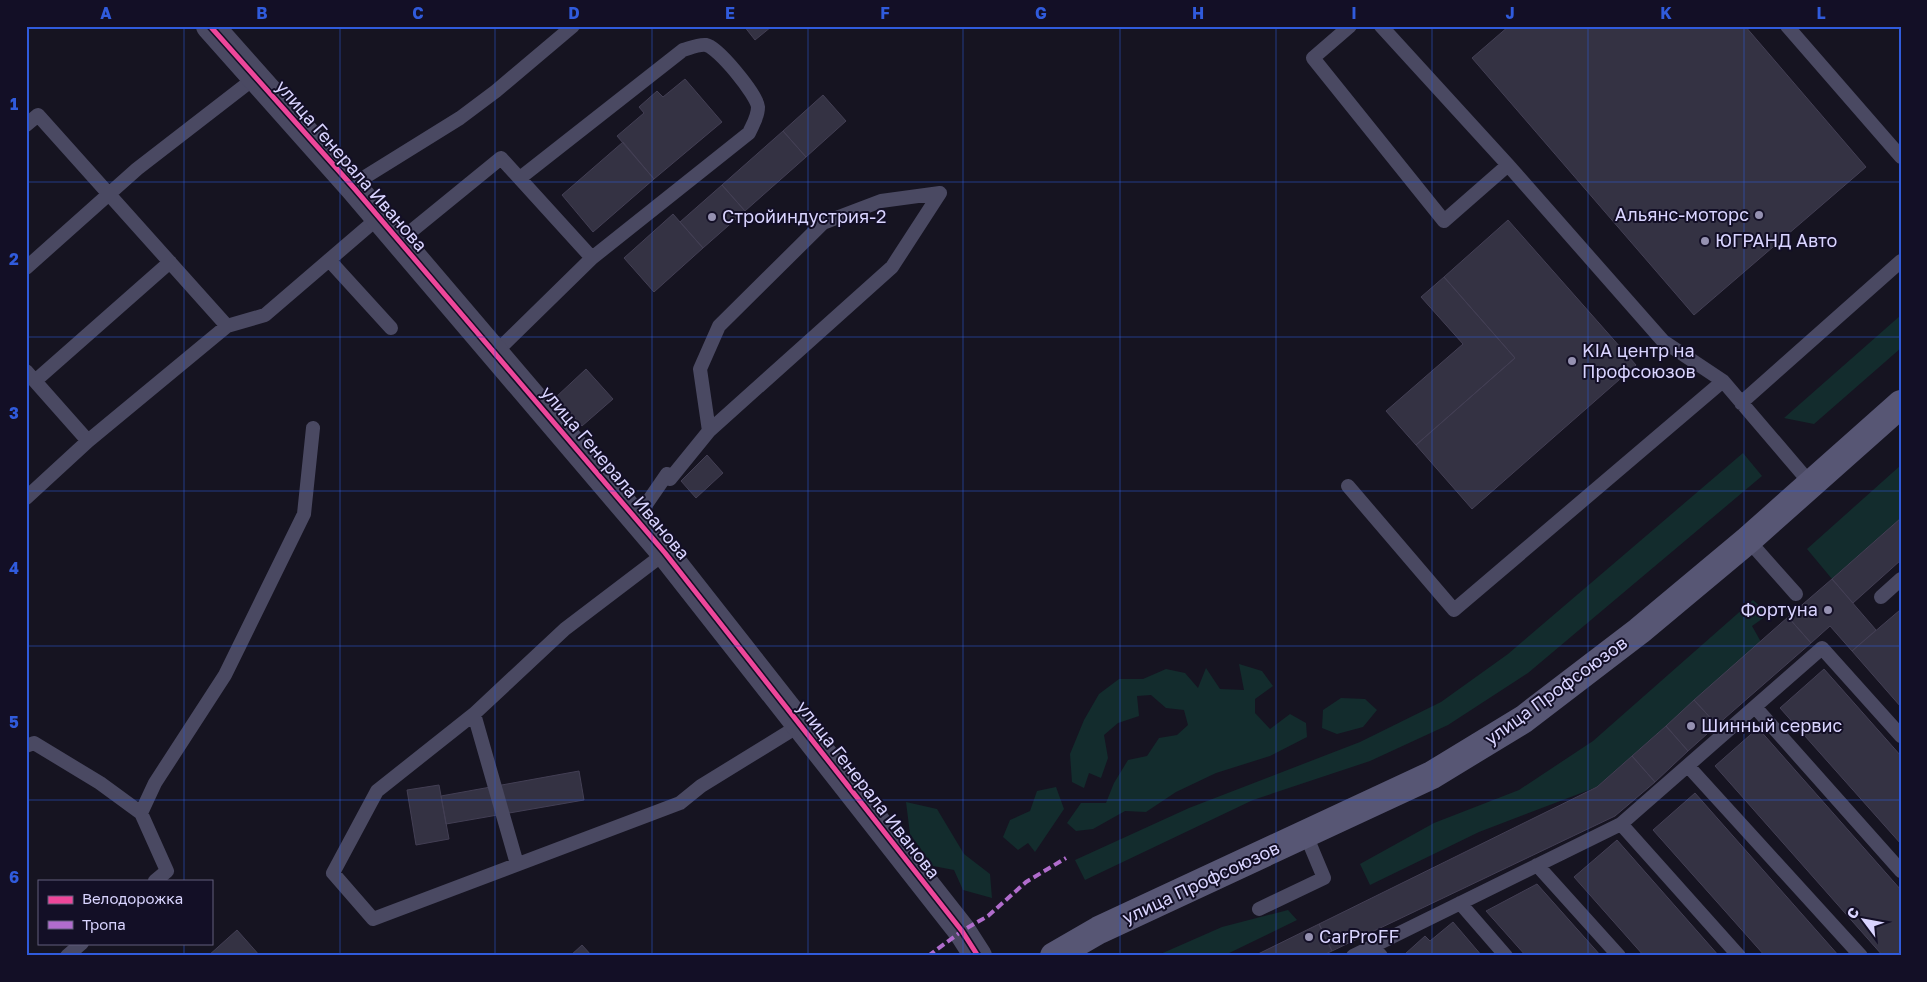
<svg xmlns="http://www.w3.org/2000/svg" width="1927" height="982" font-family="'Golos Text',sans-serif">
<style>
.green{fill:#132c2d}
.building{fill:#343243;stroke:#433f54}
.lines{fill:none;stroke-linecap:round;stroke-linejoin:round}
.lane{stroke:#4a4962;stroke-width:14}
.street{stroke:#4a4962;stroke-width:28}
.secondary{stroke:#575674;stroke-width:28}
.quiet{stroke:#b06ccc;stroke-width:4;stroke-dasharray:8 4;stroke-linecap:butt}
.cycleway-casing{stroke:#130f26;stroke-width:8}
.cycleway{stroke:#ed469a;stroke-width:5}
.grid{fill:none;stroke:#305bdc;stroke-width:1;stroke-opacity:0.55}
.poi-dot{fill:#9591b1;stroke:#130f26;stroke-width:2}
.labels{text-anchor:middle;stroke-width:4;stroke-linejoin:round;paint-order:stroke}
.street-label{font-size:18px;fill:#d9d4ff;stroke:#130f26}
.poi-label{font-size:18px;fill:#d9d4ff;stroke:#130f26;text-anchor:start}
.neatline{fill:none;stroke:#305bdc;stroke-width:2}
.grid-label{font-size:16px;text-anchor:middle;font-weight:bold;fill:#305bdc}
</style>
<rect width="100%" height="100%" fill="#161421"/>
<!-- green -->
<path class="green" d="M1901,315V348L1814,424L1784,418Z
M1743,453L1762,476L1528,673L1448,725L1370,761L1253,800L1085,880L1075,860L1189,808L1360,742L1441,702L1508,654Z
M1901,465V518L1832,579L1807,549Z
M1753,600L1769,614L1752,626L1761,642L1597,787L1479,832L1370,885L1360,864L1434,823L1519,790L1593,741Z
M1239,664L1262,671L1273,686L1255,699V713L1270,729L1290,714L1306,723L1307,737L1270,756L1216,773L1176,792L1146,812L1125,811L1093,829L1076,831L1067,823L1081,803H1106L1114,783L1128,760L1147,756L1159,738L1177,735L1188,725L1184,710L1166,708L1151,695L1137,696L1139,716L1118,723L1104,735L1108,758L1101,778L1089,773L1084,788L1072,782L1070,754L1084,720L1099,694L1119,679H1143L1166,669L1185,673L1198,688L1206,668L1220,689L1244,690Z
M1341,698L1365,699L1377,710L1363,727L1337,734L1322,728L1323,710Z
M1056,787L1064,809L1035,852L1028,843L1018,850L1003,837L1010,820L1030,811L1037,791Z
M906,802L937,809L964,854L990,874L992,898L963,890L954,870L933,866L910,834Z
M1288,910L1297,920L1223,956H1156L1222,927Z"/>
<!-- building -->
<path class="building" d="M744,26H770L771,27L755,40Z
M1509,26H1745L1866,167L1694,315L1472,58Z
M685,79L722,122L654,179L617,136L644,113L639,107L657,91L663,97Z
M823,95L846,121L806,157L783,131Z
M783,131L806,157L745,211L722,185Z
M623,142L654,179L593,232L562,195Z
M722,185L745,211L703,248L680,222Z
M673,214L703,248L654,292L624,258Z
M1508,220L1636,365L1472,509L1416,445L1515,358L1444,277Z
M1444,277L1515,358L1416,445L1386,411L1463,344L1421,297Z
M586,369L613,399L582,426L556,397Z
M707,455L723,473L696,498L681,481Z
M1901,518V560L1853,603L1832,579Z
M1832,579L1876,630L1852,651L1830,626L1811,643L1788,617Z
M1900,610L1901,611V707L1852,651Z
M1788,617L1811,643L1717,725L1694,700Z
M1824,669L1901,756V844L1780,708Z
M1694,700L1717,725L1688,751L1666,726Z
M1666,726L1688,751L1655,782L1632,756Z
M1758,728L1901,890V956H1883L1715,766Z
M1632,756L1655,782L1615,816L1332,951L1319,924L1597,787Z
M579,771L584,800L446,824L441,796Z
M439,785L449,839L416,845L407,790Z
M1695,793L1839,956H1765L1653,830Z
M1617,840L1719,956H1644L1574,877Z
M1537,884L1601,956H1526L1486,911Z
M1453,922L1482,956H1406L1405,954L1425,936L1430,941Z
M1319,924L1332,951L1321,956H1254Z
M237,930L260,956H208Z
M582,945L592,956H570Z"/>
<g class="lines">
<!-- lane -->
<path class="lane" d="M1350,26L1313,58L1444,221L1508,165
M1381,26L1508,165L1663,341L1723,381L1811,484
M1787,26L1901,157
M26,125L38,115L227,326
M354,188L365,177L460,118L496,91L573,26
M398,242L501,158L592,258
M329,260L391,328
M26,268L137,169L256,77
M496,352L592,258L749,133C753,124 758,117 758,107C757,95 718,47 706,45C699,44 690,48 683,50L520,178
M26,371L88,441
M35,381L170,262
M1741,403L1901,261
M709,431L700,369L719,326L823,223L881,201L940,193
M1348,486L1454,610L1723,381
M26,498L88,441L227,326L265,315L378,218
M636,519L667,474L670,479L709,431L892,267L940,193
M1748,540L1796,594
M665,553L565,629L474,714L377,791L333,873L373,919L680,803L701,786L800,725
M1881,597L1901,579
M1755,707L1901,871
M474,714L517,864
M26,746L34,743L100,783L141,813L167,871L155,881
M1688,766L1861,956
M141,813L155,783L225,675L304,514L313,428
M1621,824L1739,956
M1537,865L1619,956
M1460,903L1506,956
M1259,909L1324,878L1306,835
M1372,946L1381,956
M67,956L82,943
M1353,956L1621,824L1822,648L1901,736"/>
<!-- street -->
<path class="street" d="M210,26L354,188L665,553L962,931L978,956"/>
<!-- secondary -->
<path class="secondary" d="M1054,956L1099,930L1432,775L1524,719L1639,631L1748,540L1901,404"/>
<!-- quiet -->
<path class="quiet" d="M928,956L962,931L988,916L1026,882L1066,858"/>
<defs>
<path id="cycleway" d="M210,26L354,188L665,553L962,931L978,956"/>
</defs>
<!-- cycleway casing -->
<use href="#cycleway" class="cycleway-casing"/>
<!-- cycleway -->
<use href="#cycleway" class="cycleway"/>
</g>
<!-- grid -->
<path class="grid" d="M184,26V881M340,26V956M495,26V956M652,26V956M808,26V956M963,26V956M1120,26V956M1276,26V956M1432,26V956M1588,26V956M1744,26V956M26,182H1901M26,337H1901M26,491H1901M26,646H1901M26,800H1901M184,943V956"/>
<!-- markers -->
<g class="poi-dot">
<circle cx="1759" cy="215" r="5"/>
<circle cx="712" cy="217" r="5"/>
<circle cx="1705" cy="241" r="5"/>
<circle cx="1572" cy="361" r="5"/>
<circle cx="1828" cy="610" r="5"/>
<circle cx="1691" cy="726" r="5"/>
<circle cx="1309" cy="937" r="5"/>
</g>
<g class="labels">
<!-- street labels -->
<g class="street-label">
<text transform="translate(351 166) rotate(49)" y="6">улица Генерала Иванова</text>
<text transform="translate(615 473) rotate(50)" y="6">улица Генерала Иванова</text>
<text transform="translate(1556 691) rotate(-36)" y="6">улица Профсоюзов</text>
<text transform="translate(868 790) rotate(52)" y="6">улица Генерала Иванова</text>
<text transform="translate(1201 883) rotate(-25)" y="6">улица Профсоюзов</text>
</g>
<!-- poi labels -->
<g class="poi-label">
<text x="1749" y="221" text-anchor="end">Альянс-моторс</text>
<text x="722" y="223">Стройиндустрия-2</text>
<text x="1715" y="247">ЮГРАНД Авто</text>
<text x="1582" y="357">KIA центр на<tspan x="1582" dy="21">Профсоюзов</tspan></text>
<text x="1818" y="616" text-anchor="end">Фортуна</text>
<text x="1701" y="732">Шинный сервис</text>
<text x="1319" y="943">CarProFF</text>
</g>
</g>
<!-- border -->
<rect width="1927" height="982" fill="none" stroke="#130f26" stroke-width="55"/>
<!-- legend -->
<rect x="38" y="880" width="175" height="65" fill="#130f26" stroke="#625e7d"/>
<rect x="48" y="896" width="25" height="8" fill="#ed469a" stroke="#625e7d"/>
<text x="82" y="904" font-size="15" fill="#d9d4ff">Велодорожка</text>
<rect x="48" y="921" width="25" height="8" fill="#b06ccc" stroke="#625e7d"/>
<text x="82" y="930" font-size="15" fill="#d9d4ff">Тропа</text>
<!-- north arrow -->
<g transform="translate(1864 920) rotate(302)" stroke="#130f26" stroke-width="4" paint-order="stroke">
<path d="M0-4L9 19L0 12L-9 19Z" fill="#d9d4ff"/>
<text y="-8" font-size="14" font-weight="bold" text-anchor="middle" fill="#d9d4ff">С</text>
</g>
<rect x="28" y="28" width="1872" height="926" class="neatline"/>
<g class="grid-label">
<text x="106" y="19">A</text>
<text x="262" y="19">B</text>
<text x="418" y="19">C</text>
<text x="574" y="19">D</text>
<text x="730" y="19">E</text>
<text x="885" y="19">F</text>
<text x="1041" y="19">G</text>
<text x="1198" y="19">H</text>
<text x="1354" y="19">I</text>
<text x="1510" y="19">J</text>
<text x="1666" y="19">K</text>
<text x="1821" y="19">L</text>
<text x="14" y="110">1</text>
<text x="14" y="265">2</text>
<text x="14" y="419">3</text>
<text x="14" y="574">4</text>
<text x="14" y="728">5</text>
<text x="14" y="883">6</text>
</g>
</svg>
